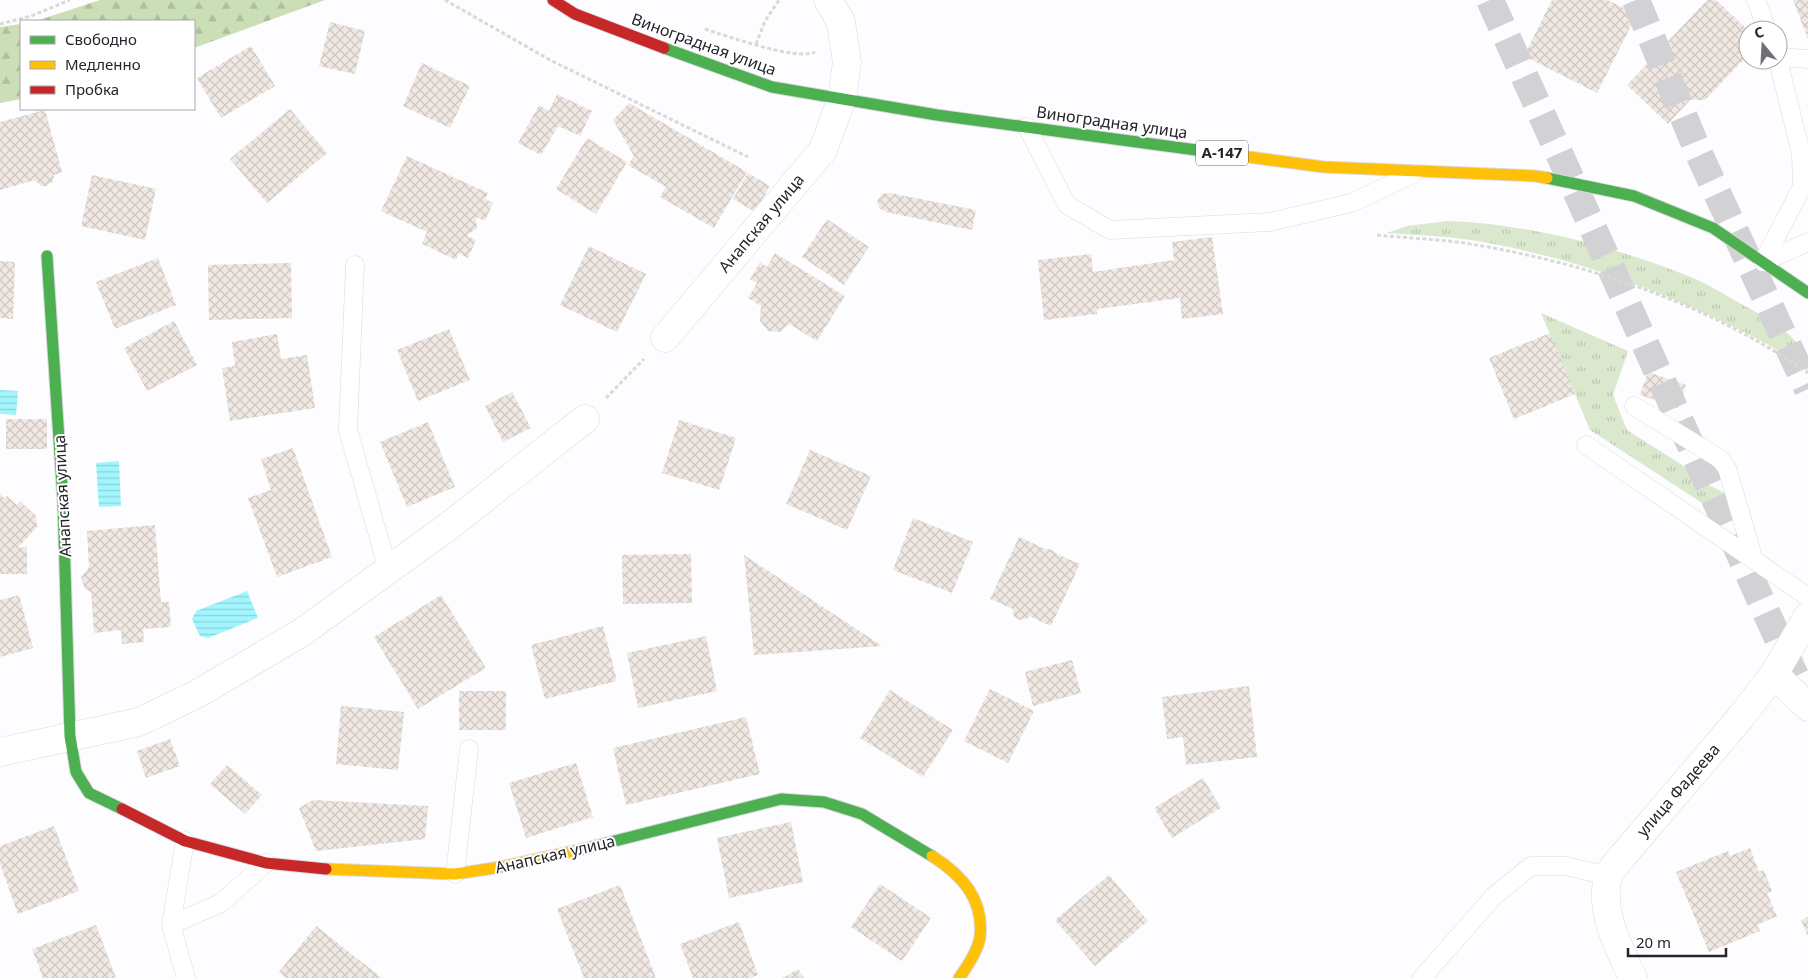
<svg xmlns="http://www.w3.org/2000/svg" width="1808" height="978" font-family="'Noto Sans',sans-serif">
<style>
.grass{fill:url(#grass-tufts)}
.forest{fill:url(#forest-firs)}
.water{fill:url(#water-rules)}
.building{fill:url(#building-cross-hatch)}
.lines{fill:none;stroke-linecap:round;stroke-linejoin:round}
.primary-tunnel{stroke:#d2d1d4;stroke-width:28;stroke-dasharray:28 14;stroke-linecap:butt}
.lane-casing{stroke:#dbd9df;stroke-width:19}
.street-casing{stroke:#dbd9df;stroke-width:29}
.fast-casing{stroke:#dbd9df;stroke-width:13}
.slow-casing{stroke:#dbd9df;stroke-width:13}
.jam-casing{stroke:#dbd9df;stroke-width:13}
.path{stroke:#d9d9d9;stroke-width:3;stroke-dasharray:4 2.5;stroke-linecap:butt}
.lane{stroke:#fff;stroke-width:18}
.street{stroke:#fff;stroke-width:28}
.fast{stroke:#4caf50;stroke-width:11}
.slow{stroke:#ffc107;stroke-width:11}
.jam{stroke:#c62828;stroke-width:11}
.labels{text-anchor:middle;stroke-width:4;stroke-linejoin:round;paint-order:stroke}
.shield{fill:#fff;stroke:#66656b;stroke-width:1}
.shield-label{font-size:15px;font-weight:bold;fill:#25232b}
.street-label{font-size:16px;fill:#25232b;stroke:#fff}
</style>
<defs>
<pattern id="grass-tufts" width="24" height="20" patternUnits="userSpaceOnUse" patternTransform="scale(1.25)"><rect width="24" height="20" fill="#dae8cd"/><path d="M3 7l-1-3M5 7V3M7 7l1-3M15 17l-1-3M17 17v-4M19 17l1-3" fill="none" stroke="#bbc7b0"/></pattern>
<pattern id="forest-firs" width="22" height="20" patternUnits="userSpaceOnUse" patternTransform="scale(1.25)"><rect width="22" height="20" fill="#cadfb6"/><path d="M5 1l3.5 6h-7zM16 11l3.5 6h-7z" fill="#adbf9d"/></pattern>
<pattern id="water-rules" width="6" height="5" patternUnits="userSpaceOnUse" patternTransform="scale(1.25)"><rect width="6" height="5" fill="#a2f5fd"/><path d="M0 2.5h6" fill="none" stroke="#8bd2d9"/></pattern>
<pattern id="building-cross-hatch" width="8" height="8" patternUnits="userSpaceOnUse" patternTransform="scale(1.25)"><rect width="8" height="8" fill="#f0e8e2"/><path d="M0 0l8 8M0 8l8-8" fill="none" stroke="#cec7c2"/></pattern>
</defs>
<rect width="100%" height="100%" fill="#fdfcfe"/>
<!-- grass -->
<path class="grass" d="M1448,221C1530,224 1615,247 1691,277C1708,284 1725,295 1741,304C1765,317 1808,338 1808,371C1775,346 1739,329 1702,312C1628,278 1551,253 1471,240C1443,236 1415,235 1387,233L1407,226Z
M1541,313L1628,351L1613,395L1627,430L1701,477L1703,482L1726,494L1728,503L1723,511L1716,512L1590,430Z"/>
<!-- forest -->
<path class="forest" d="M100,0H325L194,48V21H36Z
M21,24V99L0,103V27Z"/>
<!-- water -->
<path class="water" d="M0,390L18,391L16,415L0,414Z
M119,461L121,506L99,507L96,463Z
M247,591L258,618L208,638L200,636L192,619L196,611Z"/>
<!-- building -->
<path class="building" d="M1552,0H1607L1637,14L1597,93L1524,56Z
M1707,0H1716L1748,30V55L1705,100H1690L1668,124L1627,85Z
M1793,0H1808V39Z
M330,22L365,31L355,74L319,66Z
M251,46L275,86L221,118L197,78Z
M422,63L470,86L450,128L403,106Z
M557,94L592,111L580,136L558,126L541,155L518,143L539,105L549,111Z
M629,103L747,172L714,228L660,197L666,187L628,165L634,156L613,120Z
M290,109L327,153L267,203L230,159Z
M45,110L62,172L54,175L53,181L47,186H41L35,180L0,190V122Z
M587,138L627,162L596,214L556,189Z
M407,156L488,193L485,199L493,203L485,221L476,217L477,229L468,234L467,236L476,240L468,258L458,253L456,260L422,244L427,232L381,211Z
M748,173L770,186L755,212L733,199Z
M92,175L156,189L145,240L81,226Z
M890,193L976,210L972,230L886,212L879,208L877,201L882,194Z
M827,219L869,247L844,285L802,257Z
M1212,237L1223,314L1182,319L1180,298L1097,309V314L1044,320L1038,260L1091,254L1093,272L1174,260L1172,242Z
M589,246L646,274L617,332L560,305Z
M775,253L845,296L817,341L789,324L780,332L768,331L760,321L761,306L748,298L757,283L750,279L760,262L767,267Z
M158,258L176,305L115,329L96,282Z
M0,261L15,262L13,319L0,318Z
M291,263L292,318L209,320L208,265Z
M174,321L197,365L147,391L124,348Z
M449,329L470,380L418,401L397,350Z
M1550,333L1575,394L1514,419L1489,358Z
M277,334L281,359L307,355L315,408L230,421L222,368L235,366L232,342Z
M1648,372L1686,385L1678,408L1640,395Z
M512,392L531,428L503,442L485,406Z
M6,419H47V449H6Z
M679,420L736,438L719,490L662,473Z
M428,422L455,487L407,507L380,442Z
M293,448L332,557L277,577L248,498L271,490L261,459Z
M810,450L871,476L847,530L786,504Z
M0,494L4,498L7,496L17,505L20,501L36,516L37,527L18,548L27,547V574H0Z
M913,518L973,542L952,593L893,570Z
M155,525L161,602H169L171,627L143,629L144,642L122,644L121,630L94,633L91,592L85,589L81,577L89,567L87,531Z
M1019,537L1043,548L1053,550L1057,554L1080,564L1051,626L1029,616L1028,618L1020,620L1014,617L1013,609L990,599Z
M691,554L692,603L623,604L622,555Z
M744,555L882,646L754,655Z
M19,595L33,648L0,657V600Z
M441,595L486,668L418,709L374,637Z
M603,626L617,681L545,699L531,645Z
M706,636L717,691L638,708L627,653Z
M1072,660L1081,693L1033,706L1025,672Z
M1249,686L1257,757L1186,765L1183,737L1167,739L1162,697Z
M990,689L1034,711L1008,763L964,741Z
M890,690L953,730L923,777L860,738Z
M459,691H506V730H459Z
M341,706L404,712L398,770L336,764Z
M746,717L760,774L626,805L613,748Z
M170,739L180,766L146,778L137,751Z
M576,763L593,817L526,838L509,783Z
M227,765L262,795L245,814L210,784Z
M1203,778L1221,808L1172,838L1154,808Z
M313,800L428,806L425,839L316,851L299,808Z
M791,822L803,882L729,898L717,838Z
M54,826L79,891L18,914L0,864V846Z
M1750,848L1759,872L1764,870L1772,891L1767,893L1777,916L1757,925L1760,931L1709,952L1676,872L1728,851L1730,856Z
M1109,875L1148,921L1095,966L1055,920Z
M880,884L931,918L902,961L851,927Z
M620,885L656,978H584L557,909Z
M1808,917V937L1801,920Z
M739,922L758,975L749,978H693L680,944Z
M96,925L116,978H43L32,949Z
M316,926L382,978H286L279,972Z
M798,969L804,978H782Z"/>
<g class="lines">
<!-- primary-tunnel -->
<path class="primary-tunnel" d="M1490,0L1808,705
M1636,0L1699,154L1808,389"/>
<defs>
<path id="lane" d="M1756,0L1767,30
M1778,57L1808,59
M1027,127L1067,205L1110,230L1270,222L1351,203L1413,174
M1763,262L1802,187L1801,153L1778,60
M1763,262L1808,242
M355,265L348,430L388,570
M1634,406L1720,459L1727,468L1754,560
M1586,445L1808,597
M185,841L171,925L186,978
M455,874L469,749
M171,925L221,903L266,863
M1422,978L1494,896L1531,866H1566L1608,876"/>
<path id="street" d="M665,338L823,150L842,98L847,62L841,22L828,0
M1774,674L1808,707
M0,752L139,722L197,694L301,633L449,526L585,419
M1633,978C1619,948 1599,911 1608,877C1609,871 1617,863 1621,858L1741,717L1774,674L1808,616"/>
<path id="fast" d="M664,48L772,87L937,115L1211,152
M1547,178L1634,196L1713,228L1808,293
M47,256L63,501L70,736L76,772L89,793L122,809
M583,849L781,799L824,802L862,814L932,856"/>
<path id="slow" d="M1211,152L1324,167L1535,176L1547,178
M932,856C962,875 984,899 980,937C978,951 967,967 959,978
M326,869L455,874L501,867L583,849"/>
<path id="jam" d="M553,0L575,14L664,48
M122,809L185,841L266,863L326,869"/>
</defs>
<!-- lane casing -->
<use href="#lane" class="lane-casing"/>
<!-- street casing -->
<use href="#street" class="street-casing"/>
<!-- fast casing -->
<use href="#fast" class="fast-casing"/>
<!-- slow casing -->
<use href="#slow" class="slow-casing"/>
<!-- jam casing -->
<use href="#jam" class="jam-casing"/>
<!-- path -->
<path class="path" d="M445,0L550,60L748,157
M0,24L31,16L70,0
M705,29C727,36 796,61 815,52
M756,44L765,21L779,0
M1377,235C1406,238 1435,239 1464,243C1585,262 1707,303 1808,373
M606,398L644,359"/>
<!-- lane -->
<use href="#lane" class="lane"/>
<!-- street -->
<use href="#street" class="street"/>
<!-- fast -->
<use href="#fast" class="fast"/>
<!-- slow -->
<use href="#slow" class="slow"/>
<!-- jam -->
<use href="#jam" class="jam"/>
</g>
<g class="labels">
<!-- shield labels -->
<rect class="shield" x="1196" y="140.5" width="52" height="25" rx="4"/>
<g class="shield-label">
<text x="1222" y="158">А-147</text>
</g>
<!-- street labels -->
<g class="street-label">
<text transform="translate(704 44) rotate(20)" y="6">Виноградная улица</text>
<text transform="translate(1112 122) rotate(8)" y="6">Виноградная улица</text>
<text transform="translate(761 223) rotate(-50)" y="6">Анапская улица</text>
<text transform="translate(62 496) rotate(-93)" y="6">Анапская улица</text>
<text transform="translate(1678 790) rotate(-49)" y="6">улица Фадеева</text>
<text transform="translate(555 854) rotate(-13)" y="6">Анапская улица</text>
</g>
</g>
<!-- legend -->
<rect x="20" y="20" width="175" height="90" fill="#ffffff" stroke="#a8a7aa"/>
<rect x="30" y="36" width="25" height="8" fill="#4caf50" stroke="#a8a7aa"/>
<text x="65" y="45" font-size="15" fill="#25232b">Свободно</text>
<rect x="30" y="61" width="25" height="8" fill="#ffc107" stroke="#a8a7aa"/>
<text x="65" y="70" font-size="15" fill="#25232b">Медленно</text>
<rect x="30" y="86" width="25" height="8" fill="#c62828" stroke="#a8a7aa"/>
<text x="65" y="95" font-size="15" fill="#25232b">Пробка</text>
<!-- north arrow -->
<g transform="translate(1763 45) rotate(342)"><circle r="24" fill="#ffffff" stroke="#a8a7aa"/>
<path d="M0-4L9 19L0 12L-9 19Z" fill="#716f75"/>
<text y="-8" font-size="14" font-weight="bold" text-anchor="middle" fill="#25232b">С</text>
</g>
<!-- scale -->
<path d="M1628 948v8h98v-8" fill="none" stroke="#25232b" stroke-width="2.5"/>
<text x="1636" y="948" font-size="15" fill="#25232b" stroke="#ffffff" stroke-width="4" paint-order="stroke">20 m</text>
</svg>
